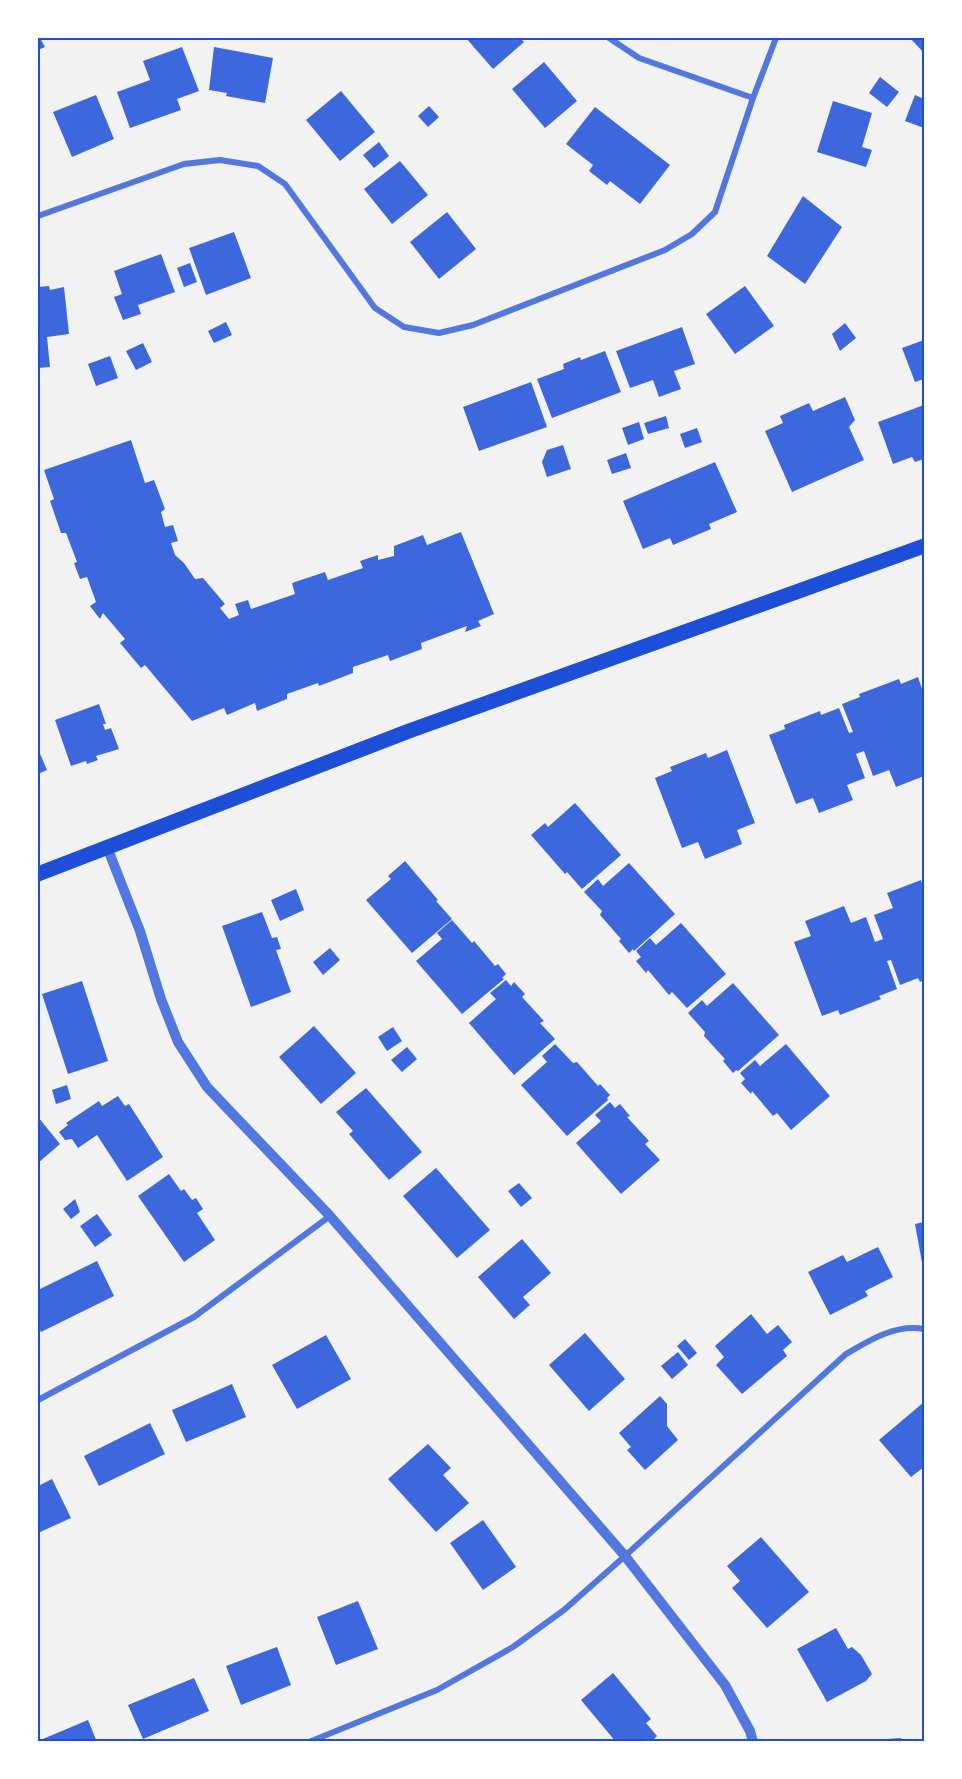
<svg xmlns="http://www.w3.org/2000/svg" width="962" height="1779" font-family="Montserrat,sans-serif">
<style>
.building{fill:#3d67dc}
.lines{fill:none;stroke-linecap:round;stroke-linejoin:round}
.minor{stroke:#5277de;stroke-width:6}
.tertiary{stroke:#5277de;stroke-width:10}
.primary{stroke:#1d4ed8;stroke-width:15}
.neatline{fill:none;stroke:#1d4ed8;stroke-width:2}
</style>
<rect width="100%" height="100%" fill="#f2f2f2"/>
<!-- building -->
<path class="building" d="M38,38H40L45,47L38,50Z
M466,38H520L524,42L493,69Z
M910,38H924V53Z
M182,47L199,91L177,99L181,110L130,128L117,92L150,80L143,61Z
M214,47L273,58L265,103L226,96L227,93L209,90Z
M544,62L577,101L545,128L512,89Z
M880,77L899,92L887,107L869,93Z
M341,91L375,132L340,161L306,120Z
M96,95L114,139L72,157L53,112Z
M915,95L924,99V128L905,121Z
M833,101L872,113L862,147L872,150L866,167L817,152Z
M429,106L439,117L428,127L418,116Z
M595,107L670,165L640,204L610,181L607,185L589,171L593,165L566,144Z
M379,142L389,156L374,168L363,155Z
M400,161L428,195L392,224L364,189Z
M803,196L842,227L805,284L767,256Z
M447,212L476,249L439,279L410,242Z
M234,232L251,278L206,295L189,248Z
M161,254L175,292L138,305L141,314L123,320L114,297L122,294L114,271Z
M190,263L197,282L184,287L177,268Z
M49,286L50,290L64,287L69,334L47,337L50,367L38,368V287Z
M745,286L774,326L735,354L706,314Z
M226,322L232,335L214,343L208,331Z
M845,323L856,338L840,351L832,334Z
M682,327L695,364L674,371L681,389L659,397L653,380L630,388L616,351Z
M924,340V379L915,382L902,348Z
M143,343L152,362L136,370L126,351Z
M605,351L621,392L552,418L537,379L564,369L563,364L580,357L581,360Z
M110,356L118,378L96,386L88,364Z
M531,382L547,427L479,451L463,407Z
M845,397L855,420L849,427L864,460L792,492L765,431L783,423L780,416L809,403L813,411Z
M924,405V459L915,462L912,457L893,464L878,422Z
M666,416L669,428L648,434L644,423Z
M639,422L644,439L628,445L622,428Z
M697,428L702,442L685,448L680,434Z
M131,440L145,483L154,480L165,509L161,512L165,527L173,525L178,541L171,543L175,555L184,563L195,579L203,578L225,604L220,608L229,619L239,615L235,604L248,600L251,609L295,594L292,583L325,572L328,580L363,568L360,561L378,555V560L394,556V546L423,535L427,545L461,532L494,614L478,621L481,626L465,632L467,626L421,643L422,649L390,661L388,655L353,667V673L319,686L318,683L287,694V699L257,711L255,703L227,715L224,708L192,721L145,665L141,668L120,643L125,639L103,613L100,619L90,606L96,602L87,577L80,579L74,563L77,562L66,533H61L50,501L54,499L44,470Z
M563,445L571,469L547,477L542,462L547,450Z
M626,453L631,468L612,474L607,460Z
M715,462L737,512L709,524L711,529L673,545L670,538L643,549L623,501Z
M918,677L924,695V776L896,787L889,770L873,776L864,751L856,754L865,778L847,785L853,800L819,813L813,798L796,804L769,735L785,729L784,725L820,711L821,715L839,708L849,733L853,732L842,704L860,697L859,694L899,679L901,684Z
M99,704L106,724H103L105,730L111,728L119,749L96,756L98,760L87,764L86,761L71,766L55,720Z
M38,749L47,770L38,774Z
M727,750L755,823L737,830L742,844L705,859L698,842L682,848L655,778L672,771L670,767L706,753L708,758Z
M575,803L621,855L582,889L567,872L565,874L531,835L545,823L548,827Z
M405,861L438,900L436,901L452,919L412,953L366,900L391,879L388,876Z
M629,863L675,914L634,951L633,949L629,953L619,941L621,939L600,915L602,911L584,892L598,879L603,886Z
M921,880L924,889V980L920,982L918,978L900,985L891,960L887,961L897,989L879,996L881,999L840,1015L838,1010L822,1016L794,942L811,936L805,921L844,906L851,923L866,917L875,942L883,939L874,915L893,908L887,893Z
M296,889L304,910L280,921L271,900Z
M262,912L272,938L277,937L281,949L276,950L291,992L251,1007L222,926Z
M452,920L472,943L474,941L495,966L498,964L506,974L502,978L504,979L462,1014L416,961L442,939L437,933Z
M681,923L726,974L687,1008L672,992L669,995L648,970L646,973L636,961L641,957L636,951L650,938L656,945Z
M330,948L340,960L323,975L313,962Z
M506,980L511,986L514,982L525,994L522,997L544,1021L540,1023L555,1039L514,1075L469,1023L496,999L490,993Z
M82,981L108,1061L68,1074L42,994Z
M733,983L779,1035L738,1071L736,1070L733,1073L723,1061L725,1059L704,1036L705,1032L688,1013L702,1000L707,1006Z
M314,1026L356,1073L321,1104L279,1057Z
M393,1027L402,1041L387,1051L378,1037Z
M555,1044L573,1063L577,1062L598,1086L600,1084L610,1095L607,1098L608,1100L567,1136L521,1085L547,1062L542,1056Z
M786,1044L830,1096L791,1130L777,1113L773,1116L752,1091L751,1094L741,1083L745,1079L740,1073L755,1060L760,1066Z
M407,1047L417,1059L402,1072L391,1060Z
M67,1085L71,1099L56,1104L52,1090Z
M366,1088L422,1152L389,1180L349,1134L353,1131L336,1112Z
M118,1096L125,1106L129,1104L163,1157L127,1181L97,1135L78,1148L72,1139L65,1140L59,1132L68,1125L66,1123L99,1101L102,1106Z
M610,1102L615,1108L620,1104L630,1116L627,1117L649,1141L645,1144L660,1160L621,1194L576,1143L601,1121L595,1115Z
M38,1117L60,1144L38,1163Z
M436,1168L490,1230L457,1258L403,1196Z
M169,1174L181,1191L184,1189L192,1200L196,1198L203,1209L197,1213L215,1240L184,1262L138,1196Z
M519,1183L532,1198L521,1207L508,1191Z
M75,1199L80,1212L71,1219L63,1209Z
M97,1214L112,1235L95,1247L80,1226Z
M924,1222V1268H923L915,1224Z
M522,1239L551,1273L523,1297L530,1305L514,1319L478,1277Z
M878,1247L893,1277L865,1291L868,1296L830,1315L808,1272L843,1255L847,1262Z
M97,1261L114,1296L41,1332L38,1326V1290Z
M751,1314L767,1334L778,1325L792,1342L783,1350L787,1356L742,1394L716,1365L724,1357L715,1346Z
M585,1333L625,1379L589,1411L549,1365Z
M326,1335L351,1379L297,1409L272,1365Z
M685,1339L697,1353L689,1360L677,1346Z
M678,1352L688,1365L672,1379L661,1366Z
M232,1384L246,1417L186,1442L172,1410Z
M660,1396L667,1404V1426L678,1440L645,1470L627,1450L631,1447L619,1433Z
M924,1402V1467L911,1477L879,1440Z
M150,1423L165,1454L99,1486L84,1456Z
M428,1444L451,1468L443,1475L469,1503L436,1532L388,1479Z
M52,1479L71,1518L38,1533V1486Z
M483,1520L516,1567L483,1590L450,1543Z
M761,1537L809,1592L767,1628L732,1588L740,1581L727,1566Z
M358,1601L378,1649L336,1665L317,1617Z
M836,1628L848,1649L852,1647L861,1655L872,1674L866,1681L827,1702L797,1649Z
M277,1647L291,1685L241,1705L226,1666Z
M613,1673L651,1719L646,1723L657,1736L651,1742H616L581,1700Z
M194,1678L209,1711L143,1739L128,1705Z
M88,1720L97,1742H38V1741Z
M901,1738L902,1742H874V1740Z"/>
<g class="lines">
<!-- minor -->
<path class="minor" d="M609,38L639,58L753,98
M38,216L184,164L220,160L258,166L285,184L375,308L404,327L439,333L473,325L665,250L692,234L715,212L753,98L776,38
M38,1400L194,1317L330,1216
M309,1742L437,1690L513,1647L564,1610L625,1556L846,1354C870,1340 895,1324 924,1329"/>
<!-- tertiary -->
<path class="tertiary" d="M107,847L140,931L161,999L178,1042L207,1087L330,1216L625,1556L725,1685L750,1731L753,1742"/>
<!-- primary -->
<path class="primary" d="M38,874L409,731L924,546"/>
</g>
<!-- border -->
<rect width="962" height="1779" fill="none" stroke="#ffffff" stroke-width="78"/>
<rect x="39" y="39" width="884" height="1701" class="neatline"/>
</svg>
